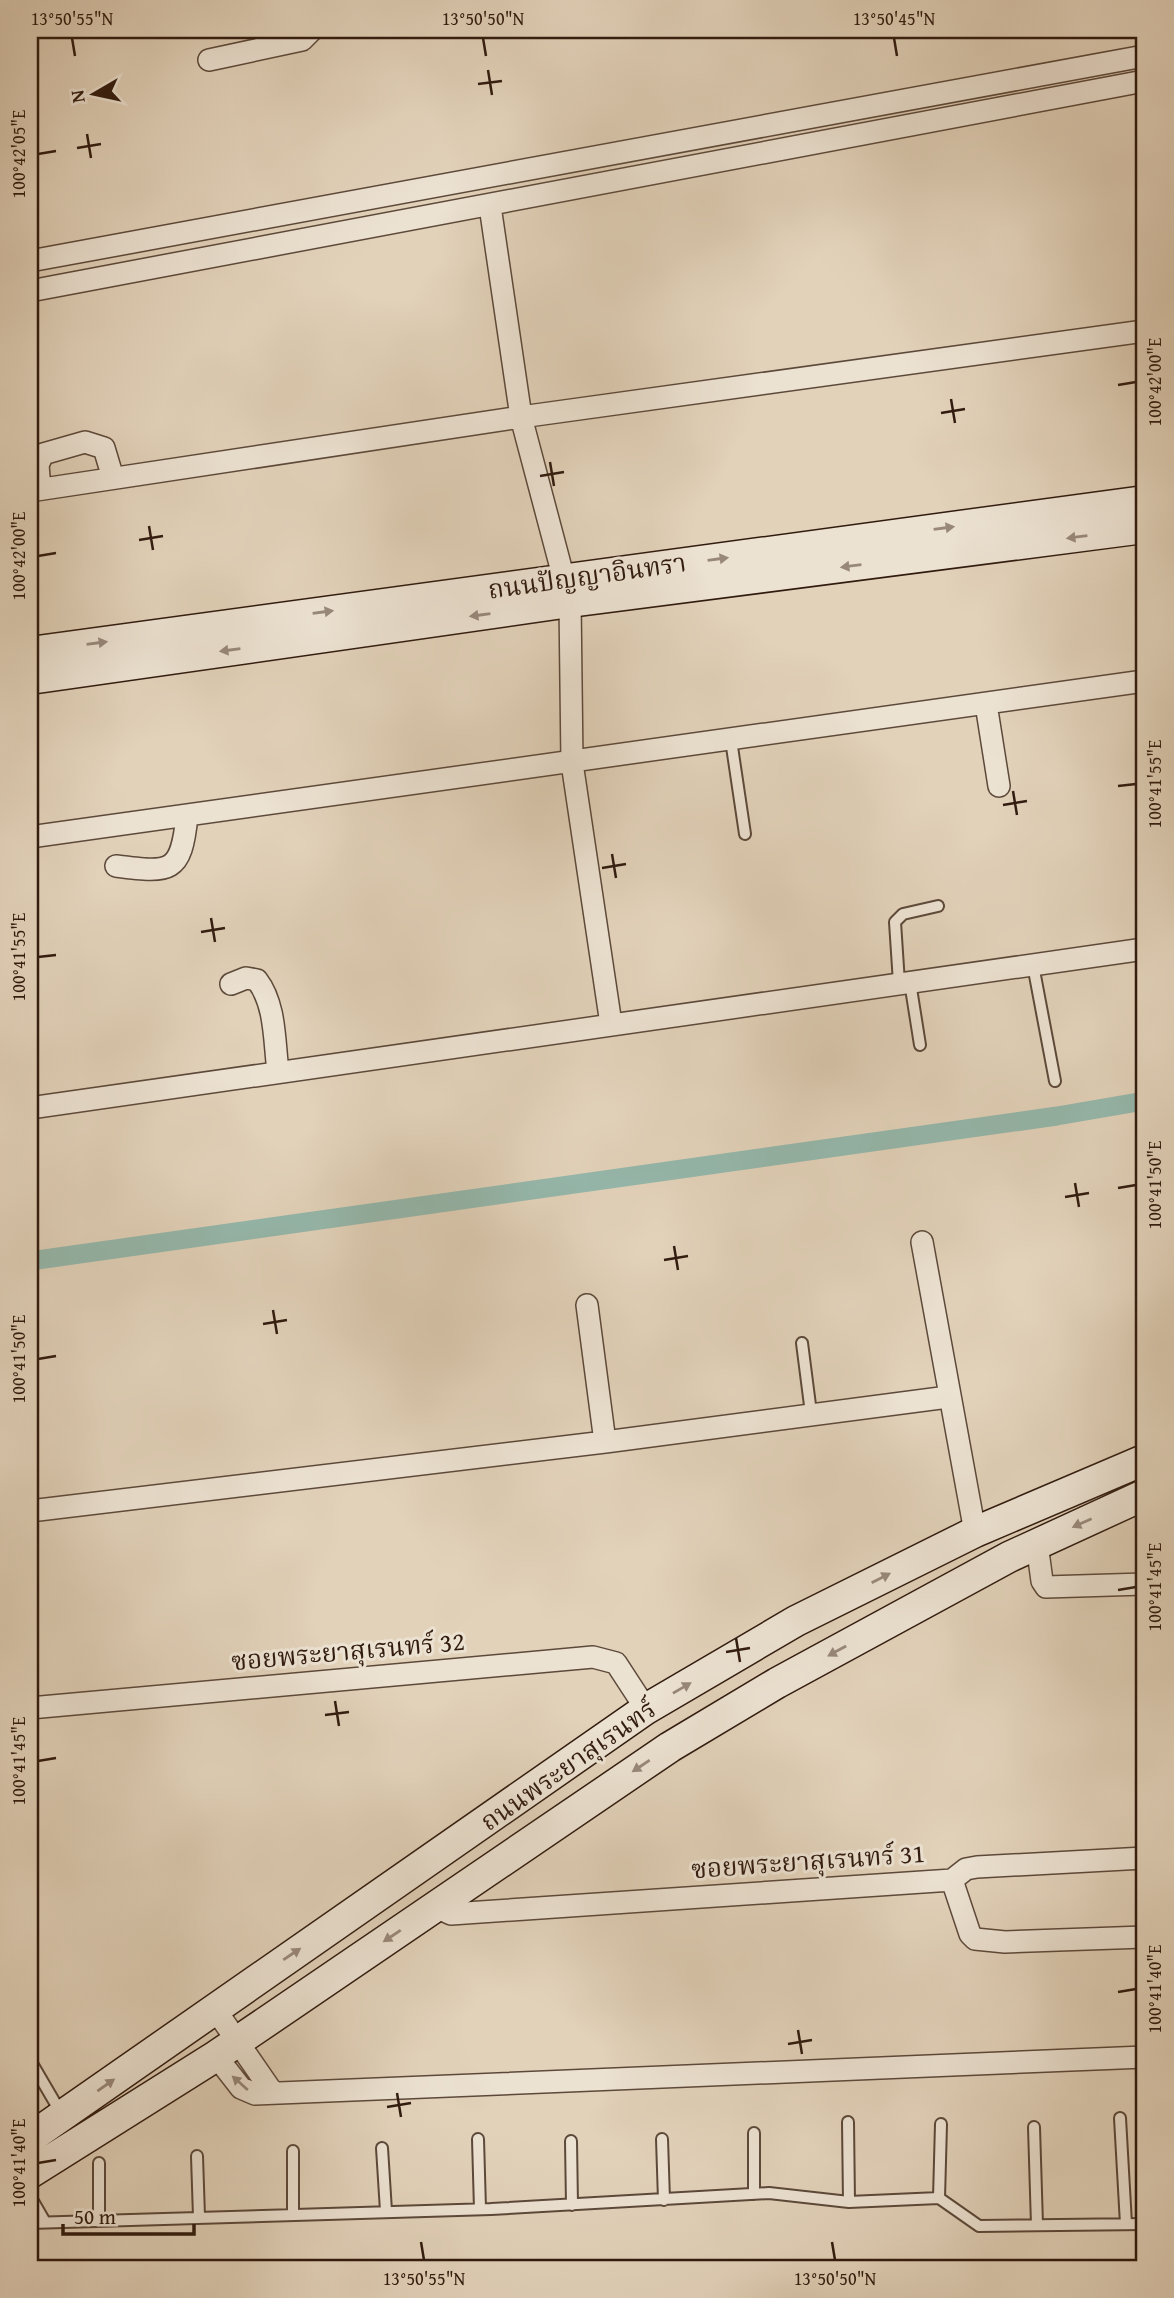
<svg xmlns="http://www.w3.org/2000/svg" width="1174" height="2298" font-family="'Gentium Book Plus','Noto Serif Thai',serif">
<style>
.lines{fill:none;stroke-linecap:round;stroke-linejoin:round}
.canal{stroke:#95b8ac;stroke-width:19}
.lane-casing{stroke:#5d493a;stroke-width:14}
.street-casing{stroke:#5d493a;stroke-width:24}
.secondary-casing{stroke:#311b0f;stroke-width:33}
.lane{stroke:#ece2d2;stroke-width:10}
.street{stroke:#ece2d2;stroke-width:21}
.secondary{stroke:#ece2d2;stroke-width:30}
.oneway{fill:#98887a}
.ticks{fill:none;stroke:#311b0f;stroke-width:2.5}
.labels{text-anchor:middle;stroke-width:6;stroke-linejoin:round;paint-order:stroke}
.street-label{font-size:26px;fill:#311b0f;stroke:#ece2d2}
.neatline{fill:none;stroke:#311b0f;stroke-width:2.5}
.ticks-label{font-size:18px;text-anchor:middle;fill:#311b0f}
</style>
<rect width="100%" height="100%" fill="#e2d2ba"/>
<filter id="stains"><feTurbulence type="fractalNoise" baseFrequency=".00286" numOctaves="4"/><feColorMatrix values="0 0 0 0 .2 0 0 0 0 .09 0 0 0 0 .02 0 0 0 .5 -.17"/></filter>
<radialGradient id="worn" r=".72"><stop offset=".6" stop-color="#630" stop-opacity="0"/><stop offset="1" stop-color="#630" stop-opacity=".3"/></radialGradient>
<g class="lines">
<!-- canal -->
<path class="canal" d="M30,1261L1057,1116L1144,1101"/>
<defs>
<path id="lane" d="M731,740L745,834
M1033,965L1055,1081
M910,982L920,1045
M899,983L895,922L903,914L938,906
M802,1343L811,1413
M30,2060L61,2113
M1120,2118L1126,2224
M848,2122L849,2202
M1034,2127L1037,2225
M754,2133V2194
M478,2139L480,2209
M662,2139L664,2200
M571,2141L572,2205
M382,2148L386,2211
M293,2151V2214
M197,2156L199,2217
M99,2163V2220
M30,2196L45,2222
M939,2198L941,2124
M30,2223L491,2209L769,2193L849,2202L939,2198L979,2226L1144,2224"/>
<path id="street" d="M209,60L302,40L312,30
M490,206L521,417L570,602L572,763L611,1024
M30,261L1144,56
M30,291L1144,81
M40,489L38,465L43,454L85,442L104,448L113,478
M30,491L521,417L1144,331
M986,704L999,786
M30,837L1144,681
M116,866C171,873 181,874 187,816
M231,984L246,978L257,980C276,1005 274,1041 278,1071
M30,1108L1144,949
M922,1242L975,1532
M587,1305L605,1442L948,1397
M30,1511L605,1442
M1037,1544L1042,1581L1046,1587L1144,1584
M30,1708L593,1657L616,1663L646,1709
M952,1880L966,1869L977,1867L1144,1858
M435,1907L451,1914L952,1880L970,1934L975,1939L1005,1942L1144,1937
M215,2009L273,2093
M216,2056L241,2088L255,2094L1144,2057"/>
<path id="secondary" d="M30,652L1144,501
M30,679L570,602L1144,528
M30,2138L646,1709L796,1621L975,1532L1144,1460
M30,2173L216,2056L670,1747L777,1683L1009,1557L1144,1495"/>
</defs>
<!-- lane casing -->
<use href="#lane" class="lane-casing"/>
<!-- street casing -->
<use href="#street" class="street-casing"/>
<!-- secondary casing -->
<use href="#secondary" class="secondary-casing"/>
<!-- lane -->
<use href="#lane" class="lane"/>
<!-- street -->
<use href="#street" class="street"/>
<!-- secondary -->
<use href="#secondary" class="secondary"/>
</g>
<!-- one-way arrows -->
<defs><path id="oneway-solid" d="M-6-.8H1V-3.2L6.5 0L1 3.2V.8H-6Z" transform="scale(1.75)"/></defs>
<g class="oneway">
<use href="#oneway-solid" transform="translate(944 528) rotate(-8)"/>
<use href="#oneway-solid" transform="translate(1077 537) rotate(173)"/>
<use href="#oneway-solid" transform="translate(718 559) rotate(-8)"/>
<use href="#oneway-solid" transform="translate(851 566) rotate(173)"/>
<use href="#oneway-solid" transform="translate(323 612) rotate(-8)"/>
<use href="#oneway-solid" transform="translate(480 615) rotate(172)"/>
<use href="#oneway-solid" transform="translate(97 643) rotate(-8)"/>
<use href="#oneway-solid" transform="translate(230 650) rotate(172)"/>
<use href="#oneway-solid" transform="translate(1082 1523) rotate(156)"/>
<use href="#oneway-solid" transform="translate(881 1578) rotate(-27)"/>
<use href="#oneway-solid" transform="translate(837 1651) rotate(151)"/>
<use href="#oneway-solid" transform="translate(682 1688) rotate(-30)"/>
<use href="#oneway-solid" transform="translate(641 1766) rotate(146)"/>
<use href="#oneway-solid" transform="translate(392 1936) rotate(146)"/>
<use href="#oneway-solid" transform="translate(292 1954) rotate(-34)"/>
<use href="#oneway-solid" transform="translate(240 2083) rotate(-138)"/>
<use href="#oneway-solid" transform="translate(106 2085) rotate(-35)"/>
</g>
<!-- ticks -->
<path class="ticks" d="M72,38L75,56M483,38L486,56M894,38L897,56M488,70L492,95M478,84L502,81M87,134L91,158M77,148L101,144M38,154L56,151M1118,385L1136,382M951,399L955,423M941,413L965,409M550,462L554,486M540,476L564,472M149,526L153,550M139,540L163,536M38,556L56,553M1118,786L1136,784M1013,791L1017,815M1003,805L1027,801M612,854L616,878M602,868L626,864M211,918L215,942M201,932L225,928M38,957L56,955M1075,1183L1079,1207M1118,1188L1136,1185M1065,1197L1089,1193M674,1246L678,1270M664,1260L688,1256M273,1310L277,1334M263,1324L287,1320M38,1359L56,1356M1118,1590L1136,1587M736,1638L740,1662M726,1652L750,1648M335,1701L339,1726M325,1715L349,1712M38,1761L56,1758M1118,1992L1136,1989M798,2030L802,2054M788,2044L812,2040M397,2093L401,2117M387,2107L411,2103M38,2163L56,2160M421,2242L424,2260M832,2242L835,2260"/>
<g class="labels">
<!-- street labels -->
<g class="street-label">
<text transform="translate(587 576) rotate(-8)" y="9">ถนนปัญญาอินทรา</text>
<text transform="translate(348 1651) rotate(-5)" y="9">ซอยพระยาสุเรนทร์ 32</text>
<text transform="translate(568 1765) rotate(-35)" y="9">ถนนพระยาสุเรนทร์</text>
<text transform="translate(808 1861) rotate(-4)" y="9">ซอยพระยาสุเรนทร์ 31</text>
</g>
</g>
<!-- margin -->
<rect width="1174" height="2298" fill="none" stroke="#e2d2ba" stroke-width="77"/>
<!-- north arrow -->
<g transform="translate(94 94) rotate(261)" stroke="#ece2d2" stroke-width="5" paint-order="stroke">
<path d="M0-5L12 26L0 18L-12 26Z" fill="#311b0f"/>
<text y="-10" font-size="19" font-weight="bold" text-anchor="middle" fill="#311b0f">N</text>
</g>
<!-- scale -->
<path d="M63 2224v10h131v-10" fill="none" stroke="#311b0f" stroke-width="3.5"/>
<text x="74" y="2224" font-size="21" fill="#311b0f" stroke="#ece2d2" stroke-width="5" paint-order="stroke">50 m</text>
<rect x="38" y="38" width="1098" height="2222" class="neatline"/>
<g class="ticks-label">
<text x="72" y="25">13°50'55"N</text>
<text x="483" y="25">13°50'50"N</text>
<text x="894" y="25">13°50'45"N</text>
<text transform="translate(19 154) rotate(-90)" y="6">100°42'05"E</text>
<text transform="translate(1155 382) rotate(-90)" y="6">100°42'00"E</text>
<text transform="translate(19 556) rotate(-90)" y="6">100°42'00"E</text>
<text transform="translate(1155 784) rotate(-90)" y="6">100°41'55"E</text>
<text transform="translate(19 957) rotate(-90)" y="6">100°41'55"E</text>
<text transform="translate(1155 1185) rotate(-90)" y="6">100°41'50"E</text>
<text transform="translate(19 1359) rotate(-90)" y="6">100°41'50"E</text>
<text transform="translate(1155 1587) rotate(-90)" y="6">100°41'45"E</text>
<text transform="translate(19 1761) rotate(-90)" y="6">100°41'45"E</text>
<text transform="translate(1155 1989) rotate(-90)" y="6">100°41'40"E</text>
<text transform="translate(19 2163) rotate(-90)" y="6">100°41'40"E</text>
<text x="424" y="2285">13°50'55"N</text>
<text x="835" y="2285">13°50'50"N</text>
</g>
<rect width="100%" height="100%" filter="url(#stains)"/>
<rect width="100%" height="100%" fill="url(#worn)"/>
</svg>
